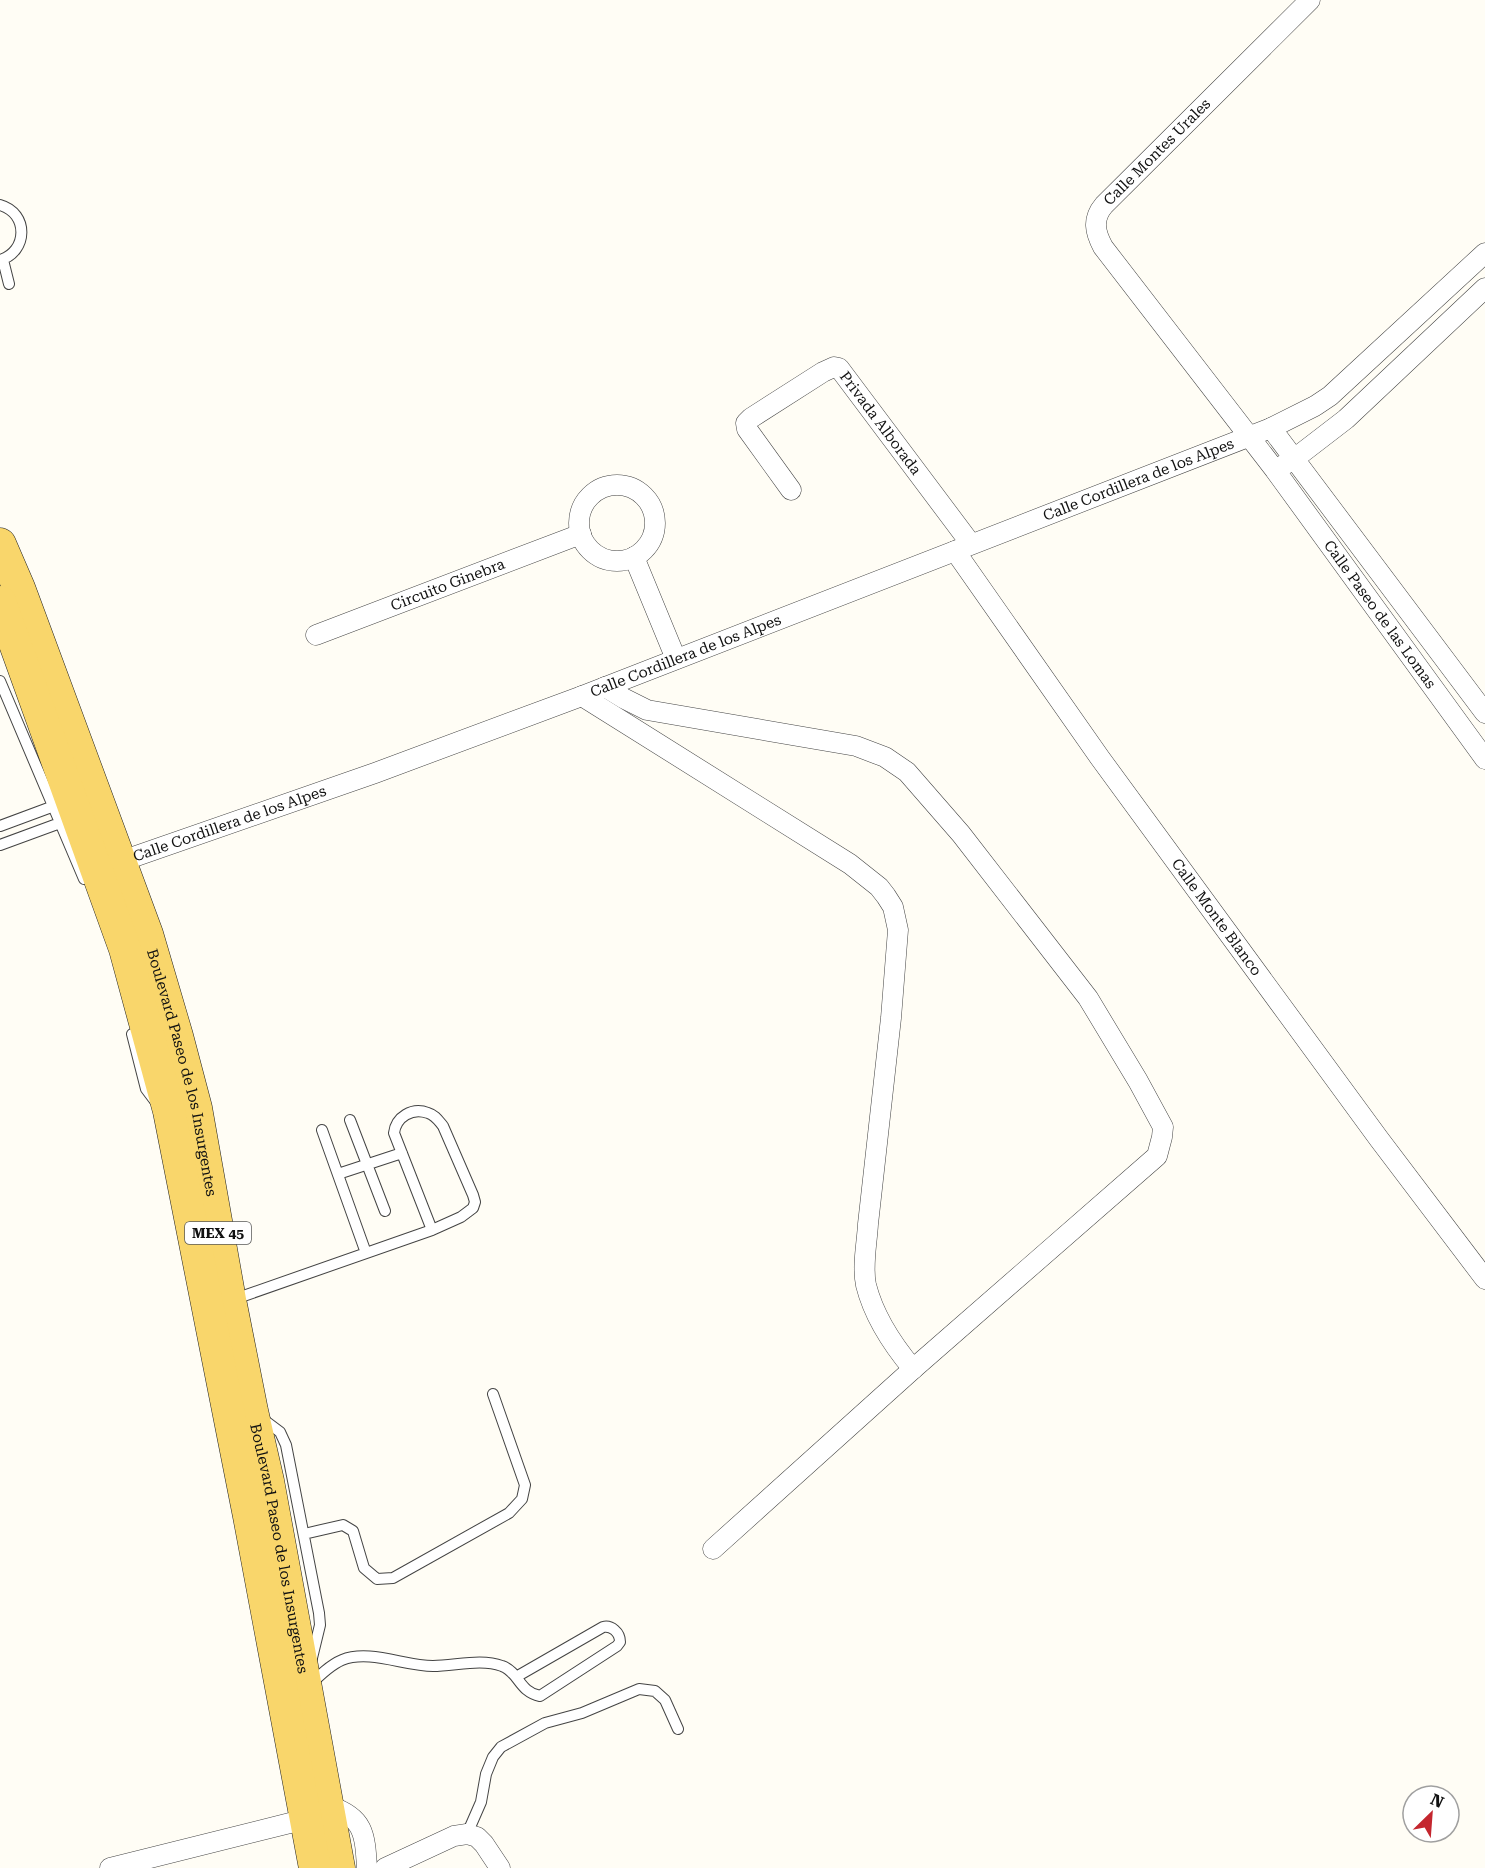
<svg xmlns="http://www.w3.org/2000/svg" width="1485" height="1868" font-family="'Roboto Serif',serif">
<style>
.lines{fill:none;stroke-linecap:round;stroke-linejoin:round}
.service-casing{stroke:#444;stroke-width:12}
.minor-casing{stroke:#444;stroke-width:21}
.primary-casing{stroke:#222;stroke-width:33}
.service{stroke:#fff;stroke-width:10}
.minor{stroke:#fff;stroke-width:20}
.primary{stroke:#f9d66b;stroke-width:32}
.labels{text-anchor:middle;stroke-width:6;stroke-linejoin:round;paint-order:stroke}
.shield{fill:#fff;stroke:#585858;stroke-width:1.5}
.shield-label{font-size:14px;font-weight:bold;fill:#111}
.street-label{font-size:15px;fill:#111;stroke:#fff}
</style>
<rect width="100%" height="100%" fill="#fffdf5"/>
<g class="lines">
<defs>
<path id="service" d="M0,205C29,213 28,252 0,260
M3,260L9,284
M0,681L84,879
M0,826L54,806
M0,845L60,823
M132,1034L146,1089L155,1101
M350,1120L385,1211
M322,1130L366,1253
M338,1174L402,1153
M232,1300L432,1230L461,1217L473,1208L475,1202L473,1195L443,1126C438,1120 435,1115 428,1113C412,1107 396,1117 394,1133L432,1230
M260,1417L280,1432L286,1445L319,1613L320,1625L311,1662
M304,1534L343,1525L353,1531L364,1568L377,1579L393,1578L509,1513L522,1499L525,1485L493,1394
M310,1685C319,1676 330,1665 342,1660C369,1649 405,1666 433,1666C455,1666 481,1658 502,1666C519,1672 519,1692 540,1696L617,1646L620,1642C620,1632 611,1625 603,1627L516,1677
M467,1834L481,1802L486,1774L493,1757L501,1747L545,1723L582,1713L639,1689L655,1691L665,1700L678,1729"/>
<g id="minor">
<path id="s1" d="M1310,0L1104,205C1092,219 1095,232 1103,247L1275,470L1485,759"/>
<path d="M1271,428L1485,713"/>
<path d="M1282,466L1294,459L1346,419L1485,288"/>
<circle cx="617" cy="523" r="38"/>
<path id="s2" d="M791,490L747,429L746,423L751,418L823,372L834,367L839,368L971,544"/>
<path id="s3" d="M955,551L1100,758L1379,1139L1485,1279"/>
<path d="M634,557L676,659"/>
<path id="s4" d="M316,635L581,534"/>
<path d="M605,687L623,698L647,710L856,746L885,757L907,772L961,834L1088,998L1138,1081L1163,1127L1162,1137L1157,1156L913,1369L713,1549"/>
<path d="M582,696L850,864L879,887L886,896L893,907L898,930L891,1018L868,1224C867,1243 862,1266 866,1285C874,1317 892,1344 913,1369"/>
<path id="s5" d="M119,862L375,773L582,696L1271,428L1315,406L1330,396L1485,253"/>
<path d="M329,1806C364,1817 365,1834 367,1868"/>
<path d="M110,1868L306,1819"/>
<path d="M385,1868L454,1836L467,1834L477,1837L484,1844L500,1868"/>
</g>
<g id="primary">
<path id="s6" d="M0,544L19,588L147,934L177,1036L196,1108L230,1300L252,1411L268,1481L339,1868"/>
<path d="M0,602L125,949L169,1111L249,1516L315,1868"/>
</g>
</defs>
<!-- service casing -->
<use href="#service" class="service-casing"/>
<!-- minor casing -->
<use href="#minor" class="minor-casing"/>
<!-- primary casing -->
<use href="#primary" class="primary-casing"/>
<!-- service -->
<use href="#service" class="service"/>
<!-- minor -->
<use href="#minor" class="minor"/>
<!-- primary -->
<use href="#primary" class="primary"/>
</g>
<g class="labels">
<!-- shield labels -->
<rect class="shield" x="185" y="1222" width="66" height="22" rx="4.5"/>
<g class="shield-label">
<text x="218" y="1238">MEX 45</text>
</g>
<!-- street labels -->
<g class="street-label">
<text transform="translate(1157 152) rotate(-45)" y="5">Calle Montes Urales</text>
<text dy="5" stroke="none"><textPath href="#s2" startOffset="260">Privada Alborada</textPath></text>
<text dy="5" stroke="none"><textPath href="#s5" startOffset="1089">Calle Cordillera de los Alpes</textPath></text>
<text dy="5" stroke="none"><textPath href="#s4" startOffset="141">Circuito Ginebra</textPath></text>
<text dy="5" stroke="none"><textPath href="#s1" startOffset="796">Calle Paseo de las Lomas</textPath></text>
<text dy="5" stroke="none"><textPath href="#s5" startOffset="603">Calle Cordillera de los Alpes</textPath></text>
<text dy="5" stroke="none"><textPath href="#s5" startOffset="117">Calle Cordillera de los Alpes</textPath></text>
<text dy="5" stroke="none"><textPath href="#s3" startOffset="450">Calle Monte Blanco</textPath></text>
<text dy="5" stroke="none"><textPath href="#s6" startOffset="560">Boulevard Paseo de los Insurgentes</textPath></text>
<text dy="5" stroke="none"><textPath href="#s6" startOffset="1046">Boulevard Paseo de los Insurgentes</textPath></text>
</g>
</g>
<!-- north arrow -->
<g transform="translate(1431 1814) rotate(25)"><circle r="28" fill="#ffffff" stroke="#a0a0a0" stroke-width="1.5"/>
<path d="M0-4.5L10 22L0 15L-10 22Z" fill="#c4262e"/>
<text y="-9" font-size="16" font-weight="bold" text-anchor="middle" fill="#111111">N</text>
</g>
</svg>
